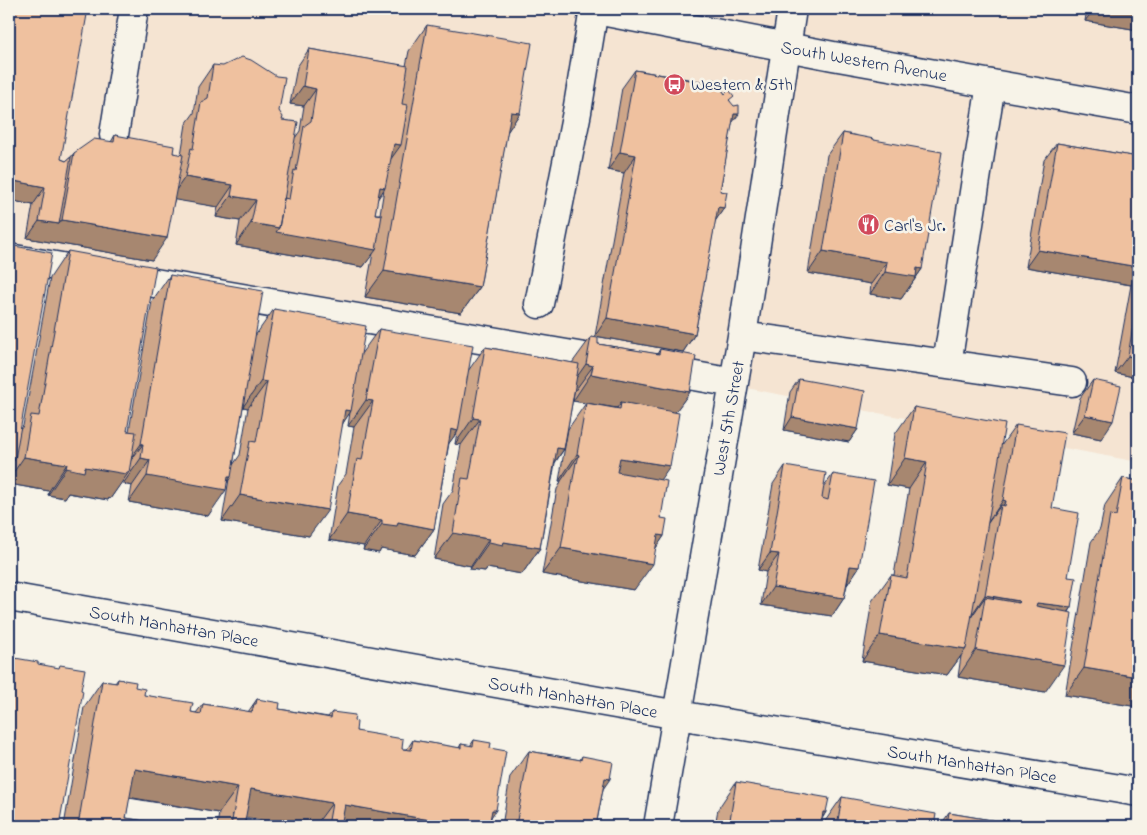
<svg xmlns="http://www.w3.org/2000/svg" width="1147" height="835" font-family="'Indie Flower',sans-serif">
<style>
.built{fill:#f5e4d2}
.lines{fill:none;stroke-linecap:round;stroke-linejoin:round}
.minor-casing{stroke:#1b2f5e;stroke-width:31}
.major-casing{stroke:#1b2f5e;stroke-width:31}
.minor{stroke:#f7f3e8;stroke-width:28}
.major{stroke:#f7f3e8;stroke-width:28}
.wall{fill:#cea689;stroke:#1b2f5e;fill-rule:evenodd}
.shaded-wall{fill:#a7876f;stroke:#1b2f5e}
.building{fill:#efc19f;stroke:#1b2f5e}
.labels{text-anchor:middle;stroke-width:5;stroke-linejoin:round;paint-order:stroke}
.street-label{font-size:18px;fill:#1b2f5e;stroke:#f7f3e8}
.poi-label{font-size:18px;fill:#1b2f5e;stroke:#f7f3e8;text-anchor:start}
</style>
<rect width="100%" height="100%" fill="#f7f3e8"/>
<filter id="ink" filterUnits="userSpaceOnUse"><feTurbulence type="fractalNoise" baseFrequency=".02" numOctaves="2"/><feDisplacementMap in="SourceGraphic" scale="10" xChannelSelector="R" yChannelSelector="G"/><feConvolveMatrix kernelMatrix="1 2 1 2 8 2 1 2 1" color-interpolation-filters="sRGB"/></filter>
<g filter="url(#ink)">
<!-- built -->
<path class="built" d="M9,9H1138V462L9,249Z"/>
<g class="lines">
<defs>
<path id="minor" d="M114,135L134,9
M9,258L613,362
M539,304L577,112L594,9
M742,336L947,364L991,84
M947,364L1072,382
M656,369L734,383
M9,597L678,715L1138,792
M658,826L742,336L792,9"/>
<path id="major" d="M591,9L833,56L1138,110"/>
</defs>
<!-- minor casing -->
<use href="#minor" class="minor-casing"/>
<!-- major casing -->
<use href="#major" class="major-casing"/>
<!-- minor -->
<use href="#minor" class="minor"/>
<!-- major -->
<use href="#major" class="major"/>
</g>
<!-- wall -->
<path class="wall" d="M9,9L61,159L66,161L71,157L74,153L111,142L115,135L173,153L181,155L186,124L194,113L198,87L213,65L279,111L282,120L295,138L300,131L304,106L290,104L297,67L309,49L406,66L409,51L427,25L520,113L507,132L480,287L461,313L365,297L373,253L363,267L236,245L240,221L216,217L218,207L175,199L152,260L27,238L33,205L9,200ZM384,189L380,214H375L377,199Z
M1087,9H1138V30L1085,21Z
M635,70L711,83L714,79L730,101L732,122L720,191L724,208L715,221L695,334L683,352L595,336L624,173L608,170L622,88Z
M843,133L874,140L922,269L901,299L870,294L871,284L808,273L827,155Z
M1057,143L1138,157V378L1115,373L1131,285L1026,267L1044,160Z
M9,245L20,430L23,426L50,278L68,251L127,431H129L152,301L170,275L255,336L274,309L361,354L379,329L468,371L485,347L572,363L591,337L598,344L657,354L660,349L690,392L675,412L660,480L661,518L664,536L655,549L634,590L542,574L557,489L559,486L561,481H559L568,429L586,403L617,408L573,401L574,392L564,449L555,463L540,548L522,574L487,568L485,571L470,569L471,566L434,559L443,504L453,490L461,445L455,444L457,432L449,443L434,529L415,555L381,549L379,553L363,550L364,546L329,540L338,485L346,474L354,427L348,426L350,412L343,423L309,536L222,521L229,479L208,516L129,502L132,486L123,484V480L110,499L109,498L108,500L68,493L65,498L48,495L49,491L9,484ZM243,407L248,408L240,455L233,465Z
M799,379L858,429L849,442L784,430L790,392Z
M1093,380L1101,439L1072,433L1080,398Z
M914,407L1001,446L1016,425L1052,508L1068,577L1071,607L1068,612L1045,692L958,677L961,656L947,675L862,661L872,601L891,575H894L909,489L887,485L895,434Z
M785,466L824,487L833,474L859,567L847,585L844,598L832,616L761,605L766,572L758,570L773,484Z
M1123,478L1138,481V707L1065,695L1091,542L1100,529L1105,505Z
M118,679L135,687L144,695L191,712L196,713L203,704L248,712L257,699L279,709L328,717L332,712L354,721L356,731L402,749H407L413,740L459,748L461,744L470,746L474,740L490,748L491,818L489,826H296L246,818L244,826H217L219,813L129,798L126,818L174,826H64L84,707L102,681L115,683Z
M529,751L580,760L582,756L603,789L596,826H502L510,777Z
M736,782L826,812L822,819L821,826H715L718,809Z
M842,797L934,826H823V824Z
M949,813L1027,826H940Z"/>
<!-- shaded-wall -->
<path class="shaded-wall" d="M1094,9H1131L1138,10V30L1085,21Z
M303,86L316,89L304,106L290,104Z
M511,112L520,113L502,140Z
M734,114H739L726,131Z
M394,144L401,145L388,163Z
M620,152L636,155L624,173L608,170Z
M185,177L233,185L218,207L170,199Z
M9,180L45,187L33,205L9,200Z
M380,187L385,188L373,206Z
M231,196L256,200L240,221L216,217Z
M718,207L724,208L712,226Z
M62,220L167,238L152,260L27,238L39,221L59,224Z
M251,223L279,228L376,250L363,267L236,245Z
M1038,250L1138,267V274L1131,285L1026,267Z
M823,251L887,262L871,284L808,273Z
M917,268L922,269L901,299L870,294L885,272Z
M384,271L480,287L461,313L365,297Z
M607,318L695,334L683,352L595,336Z
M1128,356L1138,358V378L1115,373Z
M586,364L593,366L574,392L567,391Z
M591,374L690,392L671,418L621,402L617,408L573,401Z
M261,381L267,382L248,408L243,407Z
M366,400L373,401L354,427L348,426Z
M345,410L351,411L333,438Z
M1085,415L1113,421L1101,439L1072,433Z
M792,417L858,429L849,442L784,430Z
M473,418L480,419L461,445L455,444Z
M451,429L458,431L439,457Z
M141,444H143L124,470H122Z
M557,448L564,449L546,475Z
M577,454L579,455L561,481H559Z
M24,457L67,464L49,491L9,484V479Z
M9,458L15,459L9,468Z
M141,458L150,460L132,486L123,484Z
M620,458L670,466L651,493L601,484Z
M905,458L927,462L909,489L887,485Z
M85,467L129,472L110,499L109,498L108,500L68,493L65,498L48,495L66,468Z
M147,476L228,477H231L222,489L226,490L208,516L129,502Z
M240,495L328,510L309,536L222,521Z
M1003,500L1006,501L1000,510L1001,505L985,527Z
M347,514L382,520L364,546L329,540Z
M398,522L434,529L415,555L381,549L379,553L363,550L382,524Z
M453,533L489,539L471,566L434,559Z
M658,535L664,536L646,563Z
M489,542H504L540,548L522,574L487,568L485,571L470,569Z
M561,548L653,564L634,590L542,574Z
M770,553L779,554L766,572L758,570Z
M850,566L859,567L847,585Z
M773,587L844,598L832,616L761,605Z
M985,595L1019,601L1001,628L985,597L968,622H967Z
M1037,603L1071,607L1053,633L1018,629Z
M880,635L966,649L947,675L862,661Z
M976,650L1064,665L1045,692L958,677Z
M1084,668L1138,677V707L1065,695Z
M135,769L238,787L219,813L116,795Z
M605,778L610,779L592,805Z
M251,789L332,803L315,826H296L232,815Z
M345,805L441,822L438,826H330Z
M492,810H496L485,826Z
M823,812H826L817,826Z"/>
<!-- building -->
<path class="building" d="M9,9H88L61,159L66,161L71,157L59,224L39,221L45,187L9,180Z
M427,25L532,43L520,113L511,112L480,287L384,271Z
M309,49L408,66L402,104L408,105L401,145L394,144L385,188L380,187L375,214L382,215L376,250L276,232L279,228L284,198L289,199L294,170L296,171L304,126L311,121L316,89L303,86Z
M242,57L251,60L276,76L285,77L279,111L283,117L282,120L298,122L279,228L251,223L256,200L231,196L233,185L185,177L191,148L193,149L201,102L208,98L213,65L223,66Z
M635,70L712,84L714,79L722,83L720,87L725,94L729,90L734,96L729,100L734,106L739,105V114H734L720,191L727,192L724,208L718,207L695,334L607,318L636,155L620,152Z
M843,133L874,139V140L942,152L922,269L917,268L916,277L885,272L887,262L823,251Z
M115,135L174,146L173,153L183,155L167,238L62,220L74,153L94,139L114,142Z
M1057,143L1138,157V267L1038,250Z
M9,245L52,253L15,459L9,458Z
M68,251L156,267L127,431L136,432L129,472H127L126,474L85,467L84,472L66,468L67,464L24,457L31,415L39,416Z
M170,275L263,291L231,477H228L226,490L147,476L150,460L141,458L143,444H141Z
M1138,295V358L1128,356Z
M274,309L366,326L351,411L345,410L328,510L240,495L250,441L256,442L267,382L261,381Z
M379,329L473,345L458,431L451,429L434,529L398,522L397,526L382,524V520L347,514L357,459L362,460L373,401L366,400Z
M591,337L598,338V344L659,354L660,349L696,356L690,392L591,374L593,366L586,364Z
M485,347L579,364L564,449L557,448L540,548L504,542L503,545L489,542V539L453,533L462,478L469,479L480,419L473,418Z
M799,379L865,391L858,429L792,417Z
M1093,380L1121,386L1113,421L1085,415Z
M621,402L679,413L670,466L620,458L617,472L667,481L661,518L667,519L664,536L658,535L653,564L561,548L576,462L577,463L579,455L577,454L586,403L620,409Z
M914,407L1005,424L966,649L880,635L891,575L907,578L927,462L905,458Z
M1016,425L1065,433L1052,508L1079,513L1068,577L1076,578L1071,607L1037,603L1036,606L1072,613L1064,665L976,650L985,597L1019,603V601L985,595L1001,505L1005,506L1006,501L1003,500Z
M785,466L826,473L822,498L828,500L833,474L874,481L859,567L850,566L844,598L773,587L779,554L770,553Z
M1123,478L1138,481V677L1084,668L1110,515L1116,516Z
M9,657L38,662V664L59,668L60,665L85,669L81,690L83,691L59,826H9Z
M118,679L136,682L135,687L145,689L144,695L193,703L191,712L201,714L203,704L252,712L254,704H256L257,699L280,703L279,709L331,718L332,712L355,715L354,721L357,722L356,731L403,739L402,749L411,750L413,740L461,748V744L473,746L474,740L491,743L490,748L506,751L496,810H492L489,826H440L441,822L345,805L341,826H328L332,803L251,789L244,826H231L238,787L135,769L126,818L174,826H78L102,681L117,683Z
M529,751L581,760L582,756L613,762L610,779L605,778L596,826H516Z
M736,782L829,798L826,812H823L821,826H729Z
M842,797L936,814L934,826H837Z
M949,813L1027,826H947Z"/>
</g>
<!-- icons -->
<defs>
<symbol id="bus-disc" viewBox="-11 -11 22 22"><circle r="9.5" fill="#d1495b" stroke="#f7f3e8"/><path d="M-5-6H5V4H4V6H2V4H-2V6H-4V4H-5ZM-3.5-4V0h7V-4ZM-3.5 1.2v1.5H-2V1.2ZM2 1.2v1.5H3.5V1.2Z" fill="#fff"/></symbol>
<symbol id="restaurant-disc" viewBox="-11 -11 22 22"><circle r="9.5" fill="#d1495b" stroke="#f7f3e8"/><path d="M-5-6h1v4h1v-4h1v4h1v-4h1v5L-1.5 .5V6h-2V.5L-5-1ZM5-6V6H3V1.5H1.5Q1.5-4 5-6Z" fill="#fff"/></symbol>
</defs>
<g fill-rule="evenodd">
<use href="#bus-disc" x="662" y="72" width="25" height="25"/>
<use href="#restaurant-disc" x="856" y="212" width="25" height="25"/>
</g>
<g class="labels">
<!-- street labels -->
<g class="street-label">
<text transform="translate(864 61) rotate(10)" y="6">South Western Avenue</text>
<text transform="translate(728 418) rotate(-80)" y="6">West 5th Street</text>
<text transform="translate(174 626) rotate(10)" y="6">South Manhattan Place</text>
<text transform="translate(573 697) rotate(10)" y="6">South Manhattan Place</text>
<text transform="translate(972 764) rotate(9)" y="6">South Manhattan Place</text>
</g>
<!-- poi labels -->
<g class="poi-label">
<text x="691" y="90">Western &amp; 5th</text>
<text x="884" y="231">Carl's Jr.</text>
</g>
</g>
<!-- margin -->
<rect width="1147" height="835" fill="none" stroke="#f7f3e8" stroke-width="30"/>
<rect x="15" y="15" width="1117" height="805" fill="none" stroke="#1b2f5e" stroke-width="2" filter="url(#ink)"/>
</svg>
